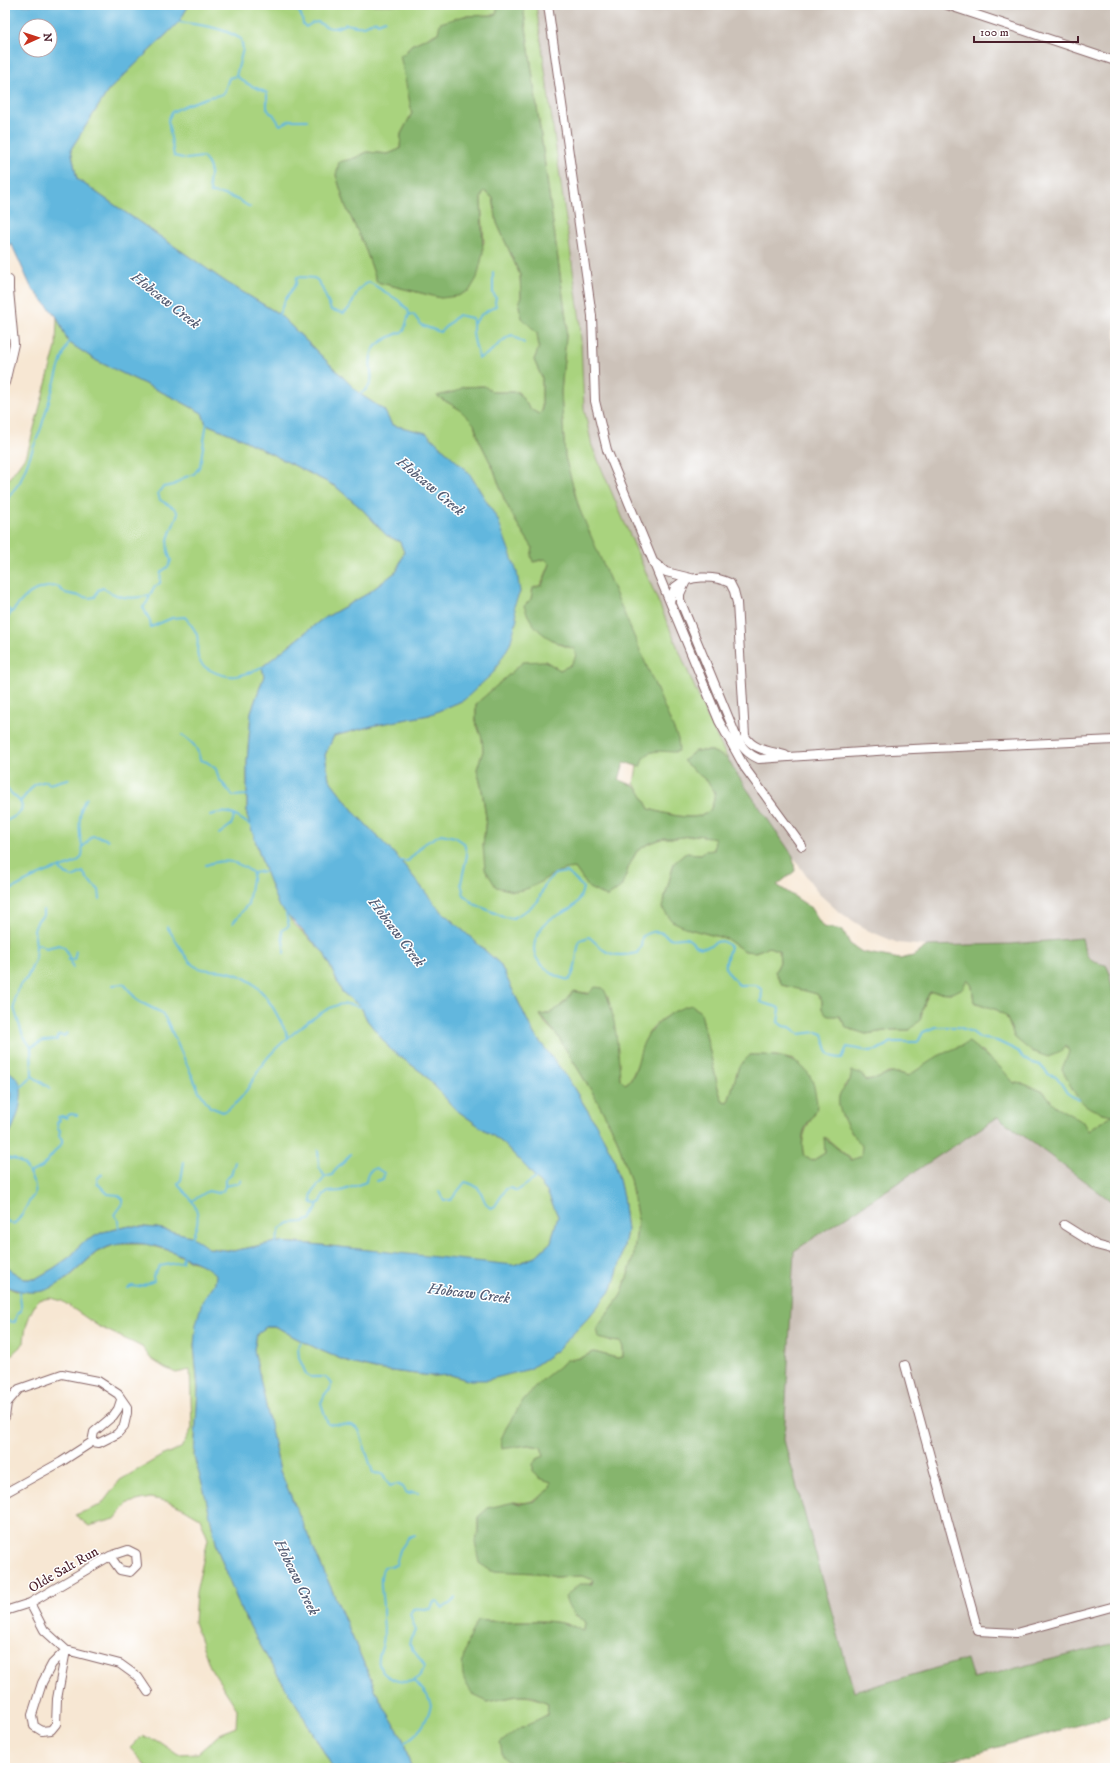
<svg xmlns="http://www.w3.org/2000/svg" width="1120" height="1773" font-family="'IM FELL DW Pica',serif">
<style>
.industrial{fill:#ccc2b9}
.green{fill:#a9d37e;stroke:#7a7954}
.forest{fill:#86b56d;stroke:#686a4c}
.water{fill:#62b7de;stroke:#566b84;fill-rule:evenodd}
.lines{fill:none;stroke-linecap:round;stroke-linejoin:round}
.stream{stroke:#62b7de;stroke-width:2}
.minor-casing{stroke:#876566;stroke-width:10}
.minor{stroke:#fff;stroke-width:8}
.labels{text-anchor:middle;stroke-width:3;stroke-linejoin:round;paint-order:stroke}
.street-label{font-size:14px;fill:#4a1f2b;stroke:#fff}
.water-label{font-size:15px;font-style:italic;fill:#545c73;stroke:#fff}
</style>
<rect width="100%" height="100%" fill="#fff"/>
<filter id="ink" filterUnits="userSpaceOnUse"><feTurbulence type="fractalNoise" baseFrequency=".025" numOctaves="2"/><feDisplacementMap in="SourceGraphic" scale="8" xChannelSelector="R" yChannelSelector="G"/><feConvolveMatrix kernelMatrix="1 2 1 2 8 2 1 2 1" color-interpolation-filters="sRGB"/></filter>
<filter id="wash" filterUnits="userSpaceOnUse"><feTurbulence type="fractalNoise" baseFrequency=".012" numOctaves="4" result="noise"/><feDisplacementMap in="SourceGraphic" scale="16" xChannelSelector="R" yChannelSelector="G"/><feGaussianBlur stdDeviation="0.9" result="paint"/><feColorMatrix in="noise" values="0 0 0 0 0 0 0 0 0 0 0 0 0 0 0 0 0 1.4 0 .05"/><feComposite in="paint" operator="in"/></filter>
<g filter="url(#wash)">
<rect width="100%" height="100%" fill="#f7e7d3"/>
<!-- industrial -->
<path class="industrial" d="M536,5H1115V1004L1109,971L1106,965L1091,961L1086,955L1082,938L1011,944L927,946L898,943L867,930L838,911L818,893L734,770L709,721L592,446L584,408L580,320Z
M998,1117L1115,1204V1643L973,1679L967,1659L854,1692L784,1440L794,1251Z"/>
<!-- green -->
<path class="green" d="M189,5H498L496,15L464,16L438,33L411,45L405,54L412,113L401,134L400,149L388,154L367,152L348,161L336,175L346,207L364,245L377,282L441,298L484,243L481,199L484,191L493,198L497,223L520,275L521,296L519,306L522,318L537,333L539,347L534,360L542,378V411L539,414L530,409L518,392H492L484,386L463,387L457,391L437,396L459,409L474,424L479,440L494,470L504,499L516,522L533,548L534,562L545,559L550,564L541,585L533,588L531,599L524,606L559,644L574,649L576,656L571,665L560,670L545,661L499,684L476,704V723L482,738L483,751L477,769L482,790L486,817L483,846L550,876L564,868H575L589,888L622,886L629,866L637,851L648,844L664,838H676L697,835L716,838L714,850L701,854L686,853L674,863L662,908L689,929L727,939L744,951L755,952L769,947L779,951L780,962L775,972L803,990L817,994L822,1000V1009L839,1016L847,1028L866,1034L892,1030H910L920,1020L925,1001L930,992L953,993L967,979L972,986L974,1002L997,1010L1006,1016L1015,1038L1066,1044L1091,1108L1102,1113L1113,1114L1088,1131L1055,1106L1044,1092L1024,1084L1014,1083L982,1051L923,1067L908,1076L900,1073H888L877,1080L849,1081L844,1086L850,1131L863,1146L861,1156L852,1160L825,1137V1153L812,1161L804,1156C799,1138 808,1123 817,1109L794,1060L777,1056L750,1055L739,1066L729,1099L727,1102L723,1101L719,1092L701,1013L692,1005C677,1011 659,1017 650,1031C641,1044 637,1078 625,1084L620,1079L614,1028L608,996L573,991C565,1003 555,1014 540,1015L546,1024L557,1035L594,1095L616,1136L630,1179L638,1220L633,1260L621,1295L597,1328L609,1341L621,1342L623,1348V1357L617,1358L594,1352L580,1358L567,1360L502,1448L528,1445L541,1447L544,1456L537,1459L539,1478L551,1482L550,1489C538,1499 530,1505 514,1502L478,1517V1533L475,1542L515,1572L537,1573L554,1577L582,1576L593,1580L575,1615L585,1621L584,1632C580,1630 575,1627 570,1625C545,1617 506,1624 478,1620L488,1702C514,1696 523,1692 548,1703L547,1715L534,1722L503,1757L515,1768H411L403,1739L379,1698L280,1471L254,1350L257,1334L266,1327H277L294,1337L322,1351L350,1363L375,1369L432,1376L451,1375L467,1380L530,1369L557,1350L588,1318L612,1288L621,1260L627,1231L623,1197L614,1158L597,1126L567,1077L534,1034L500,964L437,907L401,861L355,813L329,779L325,755L334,736L376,725L429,715L464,700L517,619L513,606L520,592L498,520L469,473L426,433L392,425L384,410L360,394L279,314L226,282L77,179L71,149L108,91L179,22Z
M523,5H536L580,320L584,408L592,446L709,721L728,759L712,751H695L683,761L708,782L715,792C714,799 713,808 708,812C694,823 664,813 649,809L639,790L634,784L637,766H640L643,757L649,752L579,508L565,457L561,393L567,325Z
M57,317L68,342L97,361L178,400L202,413L206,424L238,437L335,486L362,509L386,535L400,542L404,552L397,571L367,594L321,620L262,667L264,676L251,712L247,762V816L266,873L292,922L324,953L342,992L361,1007L367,1020L391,1050L424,1074L455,1109L503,1143L528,1169L547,1192L558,1216L551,1242L535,1257L514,1265L492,1264L311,1244L276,1242L233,1251L207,1248L191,1236L157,1228L130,1226L103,1232L82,1243L71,1256L54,1268L35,1279H24L5,1267V1141L10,1133L16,1077L5,1069V484L27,454L56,347Z
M5,1085C13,1097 11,1101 5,1114Z
M116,1244H146L171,1251L191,1261L209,1267L216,1275L215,1283L202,1302L194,1345L198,1389L194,1457L204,1490L218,1551L242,1612L272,1666L298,1707L333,1768H148L130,1748L142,1736L159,1741L178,1754L198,1753L221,1733L236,1727L237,1709L210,1667L194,1622L196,1592L208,1539L200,1518L183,1508L166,1501L150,1498L128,1503L115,1519L89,1526L75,1515L101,1505L120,1480L163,1455L181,1448L192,1428L190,1370L176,1373L165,1368L151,1359L142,1347L98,1326L62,1301L51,1298L38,1300C29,1314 25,1326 24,1343L5,1361V1286L16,1291L67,1279L97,1252Z"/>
<!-- forest -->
<path class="forest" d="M498,5H523L524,13L567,325L561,393L565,457L579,508L678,739L679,749L677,752C658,752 647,746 640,767L624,762L619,780C641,787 639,790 649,809C664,813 694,823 708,812C713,808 714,799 715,792L708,782L683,761L695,751H712L728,759L734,770L793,856L795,871L777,885L810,907L823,927L843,930L850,944L862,952L900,959L913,956L927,946L1011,944L1082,938C1086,956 1086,961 1106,965L1109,971L1115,1004V1204L998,1117L794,1251L784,1440L854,1692L967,1659L973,1679L1115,1643V1715L922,1768H515L503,1757L500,1743L518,1729L547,1715L548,1703L532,1696H516L488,1702L473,1695C470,1689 464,1682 463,1675C460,1657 469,1635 478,1620C506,1624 545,1617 570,1625C575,1627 580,1630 584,1631L585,1621C572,1613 570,1611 565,1597L579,1584H592L593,1580L582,1576L554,1577L537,1573L491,1571L479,1563L475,1542L478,1533V1517L488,1508L514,1502L520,1504L535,1501L550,1489L551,1482L539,1478L533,1471V1464L537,1459L544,1456L541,1447L528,1445L502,1449L501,1439L506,1428L524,1399L542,1380L567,1360L580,1358L594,1352L617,1358L623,1357V1348L621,1342L609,1341L599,1338L597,1328L621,1295L633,1260L638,1220L630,1179L616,1136L594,1095L557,1035L540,1015C555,1014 565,1003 573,991L588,994L595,987L603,988C615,1006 619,1056 620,1079L625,1084C637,1079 638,1054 644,1042C653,1024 672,1009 692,1005L701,1013L719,1092L723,1101L727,1102L729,1099L739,1066L750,1055C777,1054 811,1058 815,1092C816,1097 818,1105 816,1110C814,1116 809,1120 806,1126C802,1135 801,1147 804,1156L812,1161L825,1153L824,1137L851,1160L861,1156L862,1146C852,1133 836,1114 839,1096C841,1089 847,1086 850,1080C851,1078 851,1074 852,1071L861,1073L866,1081C885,1079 888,1068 908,1076L938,1056L969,1042L1001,1068L1014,1083L1024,1084L1044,1092L1055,1106L1083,1122L1088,1131L1112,1115C1079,1109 1076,1096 1062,1069L1069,1052L1066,1045L1061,1052L1048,1057L1031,1051L1015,1038L1006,1016L997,1010L974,1002L972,986L967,979L963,988L953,993L930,992L925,1001L920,1020L910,1030H892L866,1034L847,1028L839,1016H828L822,1009V1000L817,994L782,985L775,972L780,962L779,951L769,947L755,952L744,951L727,939L689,929L672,921L662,908L674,863L686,853L701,854L705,851L714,850L715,838L697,835L676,838H664L648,844L637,851L629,866L622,886L607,897L589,888L575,868C552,868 537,891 515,891C509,891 502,888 496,887L485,869L483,846L486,817L482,790L477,769L483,751L482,738L476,723V704L523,662L545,661L560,670L571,665L576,656L574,649C549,640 533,632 524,606L531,599L533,588L542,585L550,564L545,559L533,562L531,556L533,548L516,522L504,499L494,470L479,440L474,424L459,409L437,396L457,391L463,387L484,386L493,392H518L530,409L539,414L542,411V378L534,360L539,347L537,333L522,318L519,306L521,296L520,275L497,223L493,198L484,191L481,199L483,253L477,278L470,290L458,296L441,298L377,282L364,245L346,207L336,175L339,162L355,158L367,152L388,154L400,149L401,134L412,113L400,55L405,54L411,45L438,33L440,23L464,16L496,15Z"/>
<!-- water -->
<path class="water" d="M5,5H189L179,22L108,91L71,149L77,179L226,282L279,314L360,394L384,410L392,425L426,433L469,473L498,520L517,572L520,592L514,606L517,619L510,644L493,673L464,700L429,715L376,725L334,736L325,755L329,779L355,813L401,861L437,907L500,964L534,1034L567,1077L597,1126L614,1158L623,1197L627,1231L621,1260L612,1289L588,1318L557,1350L530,1369L487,1380H467L451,1375L432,1376L375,1369L350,1363L322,1351L294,1337L277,1327H266L257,1334L254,1350L280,1471L379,1698L403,1739L411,1768H333L298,1707L272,1666L242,1612L218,1551L204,1490L194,1457L198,1389L194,1345L196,1324L202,1302L215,1283L216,1275C206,1265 194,1262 182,1256C156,1243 123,1237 97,1252C91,1256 86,1262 81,1266C56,1289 39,1300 5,1286V1267L24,1279H35L54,1268L71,1256L82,1243L103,1232L130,1226L157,1228L191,1236L208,1248L233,1251L276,1242L311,1244L514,1265L535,1257L551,1242L558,1216L547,1192L528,1169L503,1143L455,1109L424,1074L391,1050L367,1020L361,1007L342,992L324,953L278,905L266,873L247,816V762L251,712L264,676L262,667L321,620L367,594L397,571L404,552L400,542L386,535L362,509L335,486L238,437L206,424L202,413L178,400L97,361L68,342L57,317L31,287L11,243L7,249L5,264V218L7,216L5,196ZM26,26H50V50H26Z
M5,1069C11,1073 20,1078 21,1087C23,1104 15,1127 5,1141V1114L9,1104L11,1094L5,1085Z"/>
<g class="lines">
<!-- stream -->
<path class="stream" d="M280,5L282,8L299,11L302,18L303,24L306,27L312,23L318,22C328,29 335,30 346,24C352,25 357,27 363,26C368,25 371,22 376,21L378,23L385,20
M179,22C201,25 222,27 241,39L243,49L236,76L229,78L224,93L220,95L209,97L186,105L172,112L168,120L174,156L187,159L203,157C218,174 204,177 211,193C226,193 238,199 250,207
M236,76L246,83L267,93V108L270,113L273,114L280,125L291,120H307
M279,314L285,300L296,284L297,277C302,278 311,276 316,279C322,284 328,303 331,310L344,313C358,303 350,292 369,282L398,300L408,310L409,314L404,331C396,334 377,342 373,350C364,369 382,381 360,394
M409,314L414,315L421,325L440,332L458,315L472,318C474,323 473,326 473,331C473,340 477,349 479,358C493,354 499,340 512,335L524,343
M474,323L482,314L496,306L495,302L496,298L493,293V272
M207,422L200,466L194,474L183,478L174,485L163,487L158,493L160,500L174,508L178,513C172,532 162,541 171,560L169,566L161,572L160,583C147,591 152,600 143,607L150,621L151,627L172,618L185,617C189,622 195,629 197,635C199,642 196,650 198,657C200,664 203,666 210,670C230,681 243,676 262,667
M5,507L9,496L20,482L41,428L62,358L69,341
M5,607L12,612
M5,620C23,600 27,587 57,586L65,593L89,598L95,597L98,590L103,588C119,599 130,599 148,596
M182,735C192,742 198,747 200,760L207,762L216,769L219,779L233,796L247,795
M5,777C6,780 5,784 6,787C9,795 29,802 19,813C15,817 9,819 5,822
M20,802L35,784L47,781L48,784C55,783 61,780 69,779
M210,815C230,809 233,814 250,825
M219,834L231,825L235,815
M82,845L84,846L92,836L100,837L108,840
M401,861H408L424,844L441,834L455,837L464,843L467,855L461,883L464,895L474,904L504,917L513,918L527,910L538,901L545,884L555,874L567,872L583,887C582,893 581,898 576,904C570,911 560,914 552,918C538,927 527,949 540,963C550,973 555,977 569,980C578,969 575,953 580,940L589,937C594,941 597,944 601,948C611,957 625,956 637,953L641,946L642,937C648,932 654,930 662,933C665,934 667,938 670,938C675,940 681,937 686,938C691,939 694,946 699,947C711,952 717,932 730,947C724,969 722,967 739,985H756L762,990L761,1002C768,1006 774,1004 780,1009L778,1022L783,1026L790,1027L799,1034L817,1032L823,1034C827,1047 824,1058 842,1058L847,1047L869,1051L877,1050L892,1042H918L923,1032L926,1031L935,1027H958L972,1032L980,1038L997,1041L1018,1051L1022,1057L1030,1062L1040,1065L1049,1075L1057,1077L1067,1093L1078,1100
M206,865C226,858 237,861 253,873
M60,867L61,871L64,872L65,874L73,877L83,872L88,880L99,890L100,899
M5,893C19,885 33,877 49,871C59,867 72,867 80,859C86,852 80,842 80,835C79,825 79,805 87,798
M233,923L248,904L253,873L265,871
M167,927C176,939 182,955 193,965C201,971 213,970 223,971C259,976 274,1006 288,1037
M36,946L39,944L46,948L59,945L64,947C69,954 70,961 73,968
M284,953C285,945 281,935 282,930L289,926L286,914
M68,960L72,959L74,960L76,951
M113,985L124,984L138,1001L162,1013L167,1021L199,1091L210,1107L223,1112C246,1100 250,1081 265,1061C276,1046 324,1005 343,1004C348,1003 355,1006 361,1007
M31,1047L43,1041L57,1040V1037L60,1035L64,1036L67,1033
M32,1076L50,1088
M21,1087L29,1080L32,1076L31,1047L23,1036L14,1008L15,997L20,985L27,978L35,960L36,945L34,930L38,920L43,916V910
M5,1159C15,1157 25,1163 29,1173L42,1167L62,1143V1139L59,1136L60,1130L58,1129L57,1123L60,1120L58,1117L62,1116L67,1118V1116L71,1114L77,1115
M184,1162L181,1180L178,1183C181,1190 188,1194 192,1201C200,1213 199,1224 192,1237
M102,1174L97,1179V1183L108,1194L118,1195L123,1199V1203L115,1215L118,1220L119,1229
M325,1177L332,1175C337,1166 345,1164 350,1154
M225,1186L239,1183L241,1180
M439,1192L444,1200H451L465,1182C488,1188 478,1198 490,1208L495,1206L506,1189L511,1188L517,1191L536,1178
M192,1201L208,1191L218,1193L223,1191L225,1186V1180L231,1175L235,1162
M317,1204L312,1203C308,1191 319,1186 325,1177L319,1167L318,1150
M5,1220L13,1224C23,1219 26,1203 34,1195L35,1185L29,1173
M276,1242L280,1229L289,1223L303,1222L311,1219L317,1208V1204L321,1202L323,1196L328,1192L341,1191L366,1182C367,1174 368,1171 376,1168L384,1173L383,1179L377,1181
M128,1288L132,1286L138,1287L154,1281L153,1276L160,1266L182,1262L183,1257
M5,1321L15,1322L17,1314L21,1311C22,1304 19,1298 20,1292
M302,1341L298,1347L299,1358L306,1374L311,1377H326L331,1384L330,1390L325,1394L321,1403L328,1424L352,1425L359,1430L373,1473L382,1474L390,1486L397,1484L403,1487L406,1492L410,1494L411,1492L418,1493
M415,1535L409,1537L400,1550L396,1565L384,1567C377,1580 384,1598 383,1612C383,1622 385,1633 383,1643C382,1650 377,1656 379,1664C381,1677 402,1686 414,1680C419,1678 423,1671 425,1666C420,1656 414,1655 409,1643L416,1631L410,1614L413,1609C419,1607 424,1610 431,1609L434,1602L437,1601L443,1608L451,1603L455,1598
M404,1743C420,1732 426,1725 431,1705L427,1695L415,1681"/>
</g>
</g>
<g filter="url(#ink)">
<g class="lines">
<defs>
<path id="minor" d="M548,5L592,316L595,401L607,450L719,721L745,768L802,846
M947,5L1115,61
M5,383L14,344L9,290V280
M655,563L666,572L691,578
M687,579L680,594V600L737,738C743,749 748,754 759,759L891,750L1115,740
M670,602L675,587C689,575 714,575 730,583L734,591L737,603L745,736C753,750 770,751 785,755
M1064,1225L1096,1245L1115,1250
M905,1365L978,1631L1016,1633L1115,1606
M5,1417L7,1403L19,1389L62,1374L98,1381L118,1394L127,1407V1413L124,1426L117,1434L99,1443L92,1442L61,1462L5,1493
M92,1442L94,1432L113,1416L118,1409L121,1400
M30,1603L44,1630L66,1650L120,1664L138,1677L148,1692
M5,1611L30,1603L110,1556L128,1550L136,1554L137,1565L130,1572L120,1570L110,1556
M66,1650L57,1699L56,1724L51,1730L42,1731L34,1726L32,1715L42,1683L52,1664Z"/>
</defs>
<!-- minor casing -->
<use href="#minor" class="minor-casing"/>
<!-- minor -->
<use href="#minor" class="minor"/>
</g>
</g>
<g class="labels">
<!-- street labels -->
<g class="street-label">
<text transform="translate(63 1569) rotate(-30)" y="5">Olde Salt Run</text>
</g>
<!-- water labels -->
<g class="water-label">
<text transform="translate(166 300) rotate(38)" y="5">Hobcaw Creek</text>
<text transform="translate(431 486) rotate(40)" y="5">Hobcaw Creek</text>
<text transform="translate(397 932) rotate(53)" y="5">Hobcaw Creek</text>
<text transform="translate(469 1293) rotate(7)" y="5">Hobcaw Creek</text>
<text transform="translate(297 1577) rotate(64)" y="5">Hobcaw Creek</text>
</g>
</g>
<!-- margin -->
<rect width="1120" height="1773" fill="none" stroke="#fff" stroke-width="20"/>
<!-- north arrow -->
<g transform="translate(38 38) rotate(87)"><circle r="19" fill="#ffffff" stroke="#b7a5aa"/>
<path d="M0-3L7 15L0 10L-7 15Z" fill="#c8321e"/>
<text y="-6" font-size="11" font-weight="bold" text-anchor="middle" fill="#4a1f2b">N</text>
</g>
<!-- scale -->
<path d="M974 36v6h104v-6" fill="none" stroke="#4a1f2b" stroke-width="2"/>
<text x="980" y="36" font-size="12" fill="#4a1f2b" stroke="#ffffff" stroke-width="3" paint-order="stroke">100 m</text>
</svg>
